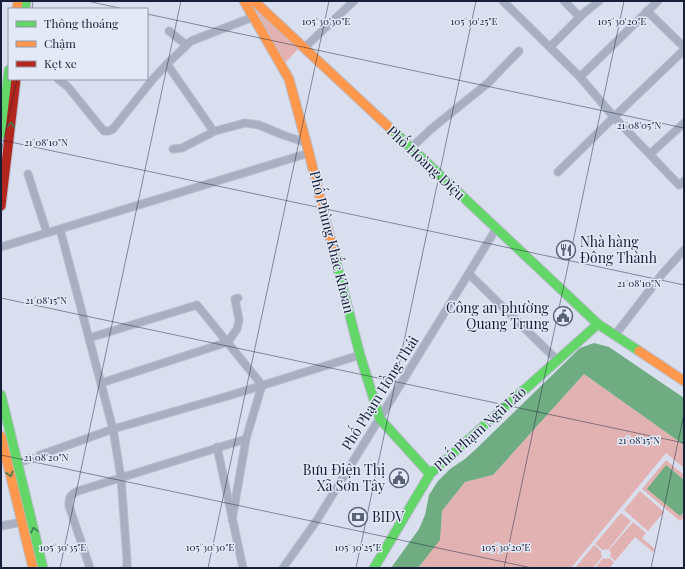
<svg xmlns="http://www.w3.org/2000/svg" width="685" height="569" font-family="'Playfair Display',serif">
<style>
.green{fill:#e2b2b2}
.water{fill:#6fac81}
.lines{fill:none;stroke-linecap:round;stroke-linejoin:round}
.street-casing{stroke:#b8bdcc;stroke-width:9}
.fast-casing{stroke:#b8bdcc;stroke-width:11}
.slow-casing{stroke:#b8bdcc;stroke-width:11}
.jam-casing{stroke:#b8bdcc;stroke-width:11}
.street{stroke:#a8afc2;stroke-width:7}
.fast{stroke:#63d668;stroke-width:9}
.slow{stroke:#ff974d;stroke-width:9}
.jam{stroke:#b3261e;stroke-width:9}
.oneway{stroke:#3c7a50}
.ticks{fill:none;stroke:#161f38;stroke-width:1;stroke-opacity:0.45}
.labels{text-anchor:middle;stroke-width:3;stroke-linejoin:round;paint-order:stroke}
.street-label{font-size:14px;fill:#161f38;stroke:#e3e9f6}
.poi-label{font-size:14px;fill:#161f38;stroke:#e3e9f6;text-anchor:start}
.ticks-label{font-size:10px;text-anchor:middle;fill:#161f38;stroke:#e3e9f6;stroke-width:3;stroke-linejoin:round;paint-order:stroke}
</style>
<rect width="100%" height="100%" fill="#d9dfee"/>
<!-- green -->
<path class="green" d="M255,8L299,48L285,63Z
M584,374L684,445V468L666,453L571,568H418L439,540L442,511L465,482L493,475Z
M666,460L684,475V480L666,465L680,516L684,512V517L680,521L642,489Z
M640,491L664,512L648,531L624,510Z
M621,513L631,521L608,550L606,549L603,550L595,544Z
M633,522L646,533L642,538L655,549L653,552L635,537L615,561L610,556L611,553L609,550Z
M594,545L601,551V554L602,557L593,568H575Z
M603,558L606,559L609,558L614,562L610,568H595Z"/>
<!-- water -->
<path class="water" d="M594,343L609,347L684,398V445L584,374L493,475L465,482L442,511L440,540L418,568H391L419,529L425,515L429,495L438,481L450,469L465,459L476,449L580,348Z
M666,465L684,480V512L680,516L647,489Z"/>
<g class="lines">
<defs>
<path id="street" d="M503,1L580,77L614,117L679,185L684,181
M564,1L580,17
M647,11L684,47
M169,31L186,45
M550,47L584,13L599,1
M304,48L354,1
M167,64L212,129L215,131L245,123L259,125L283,135L307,143
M580,77L658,1
M58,79L68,87L98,124L104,131H109L113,129L153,79L167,64L191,41L253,17
M411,148L430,130L488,83L519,51
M173,149L182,148L215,131
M650,154L684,123
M558,172L614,117L684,50
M28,174L47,233
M60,229L113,429L121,478L127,559V566L126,568
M1,247L309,153
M469,274L557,360
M615,335L663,273L684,250
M89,338L197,305L262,385L246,439L232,520
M101,383L228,342L237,329L239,320L235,299L238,298
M217,447L243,568
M18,463L113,429L228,396L360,355
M1,526L22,522
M90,568L69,506C69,497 70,495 78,491L246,439
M283,568L317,520L496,229"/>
<path id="fast" d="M25,9L26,1
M392,130L598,324L639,351
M1,134L9,70
M334,254L360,355L380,419L430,474
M1,395L43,568
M374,568L430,474L598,324"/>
<path id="slow" d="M244,1L289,79L309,153L334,254
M254,1L392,130
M17,9L18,1
M639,351L684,381
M1,436L33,568"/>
<path id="jam" d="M1,206L16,79"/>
</defs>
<!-- street casing -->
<use href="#street" class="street-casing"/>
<!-- fast casing -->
<use href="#fast" class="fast-casing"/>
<!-- slow casing -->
<use href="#slow" class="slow-casing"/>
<!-- jam casing -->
<use href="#jam" class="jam-casing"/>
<!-- street -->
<use href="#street" class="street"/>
<!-- fast -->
<use href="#fast" class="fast"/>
<!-- slow -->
<use href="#slow" class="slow"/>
<!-- jam -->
<use href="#jam" class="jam"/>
</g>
<!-- one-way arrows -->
<defs><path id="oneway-chevron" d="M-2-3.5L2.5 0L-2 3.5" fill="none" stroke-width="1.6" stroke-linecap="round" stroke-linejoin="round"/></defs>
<g class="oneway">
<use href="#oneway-chevron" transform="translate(11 125) rotate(-83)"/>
<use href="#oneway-chevron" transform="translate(10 474) rotate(76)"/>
<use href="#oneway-chevron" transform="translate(34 530) rotate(-104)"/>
</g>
<!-- ticks -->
<path class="ticks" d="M87,1L124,9M32,9L33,1M147,14L684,128M1,140L684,285M1,153L17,79M1,298L684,443M1,455L532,568M60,568L181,1M208,568L329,1M356,568L476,1M504,568L624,1M651,568L684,414"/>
<!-- icons -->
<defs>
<symbol id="restaurant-ring" viewBox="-11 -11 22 22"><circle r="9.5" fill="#e3e9f6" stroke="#5a6278" stroke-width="1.5"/><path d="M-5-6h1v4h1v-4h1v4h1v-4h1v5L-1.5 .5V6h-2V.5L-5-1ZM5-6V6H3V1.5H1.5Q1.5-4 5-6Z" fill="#5a6278"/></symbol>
<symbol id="civic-ring" viewBox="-11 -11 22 22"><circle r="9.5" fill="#e3e9f6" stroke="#5a6278" stroke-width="1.5"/><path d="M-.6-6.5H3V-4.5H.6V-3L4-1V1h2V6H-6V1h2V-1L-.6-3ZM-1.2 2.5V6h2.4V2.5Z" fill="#5a6278"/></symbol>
<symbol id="bank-ring" viewBox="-11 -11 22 22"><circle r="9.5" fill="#e3e9f6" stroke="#5a6278" stroke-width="1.5"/><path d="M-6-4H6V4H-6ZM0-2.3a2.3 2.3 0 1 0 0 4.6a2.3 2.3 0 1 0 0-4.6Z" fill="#5a6278"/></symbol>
</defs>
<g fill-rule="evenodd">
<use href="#restaurant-ring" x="555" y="239" width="22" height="22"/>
<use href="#civic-ring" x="552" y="305" width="22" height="22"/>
<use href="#civic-ring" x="388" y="467" width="22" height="22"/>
<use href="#bank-ring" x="347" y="506" width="22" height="22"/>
</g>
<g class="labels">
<!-- street labels -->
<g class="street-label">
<text transform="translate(426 163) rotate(43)" y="5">Phố Hoàng Diệu</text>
<text transform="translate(332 242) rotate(76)" y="5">Phố Phùng Khắc Khoan</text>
<text transform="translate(380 393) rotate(-58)" y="5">Phố Phạm Hồng Thái</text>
<text transform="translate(480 429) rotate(-42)" y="5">Phố Phạm Ngũ Lão</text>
</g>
<!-- poi labels -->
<g class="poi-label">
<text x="580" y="247">Nhà hàng<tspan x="580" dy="16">Đông Thành</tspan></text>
<text x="549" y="313" text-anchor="end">Công an phường<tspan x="549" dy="16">Quang Trung</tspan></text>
<text x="385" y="475" text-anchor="end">Bưu Điện Thị<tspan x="385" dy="16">Xã Sơn Tây</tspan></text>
<text x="372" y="522">BIDV</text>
</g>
</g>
<g class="ticks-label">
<text x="326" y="25">105°30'30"E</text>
<text x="474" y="25">105°30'25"E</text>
<text x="622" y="25">105°30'20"E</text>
<text x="639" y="129">21°08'05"N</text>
<text x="46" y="146">21°08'10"N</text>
<text x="639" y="287">21°08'10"N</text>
<text x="46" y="304">21°08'15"N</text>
<text x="639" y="444">21°08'15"N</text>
<text x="46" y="461">21°08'20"N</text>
<text x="63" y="551">105°30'35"E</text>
<text x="210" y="551">105°30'30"E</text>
<text x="358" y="551">105°30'25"E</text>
<text x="506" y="551">105°30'20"E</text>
</g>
<!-- border -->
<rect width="685" height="569" fill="none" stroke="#161f38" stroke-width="4"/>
<!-- legend -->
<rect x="8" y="8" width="140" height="72" fill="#e3e9f6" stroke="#9198aa"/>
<rect x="16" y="21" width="20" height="6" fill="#63d668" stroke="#9198aa"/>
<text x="44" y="28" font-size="12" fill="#161f38">Thông thoáng</text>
<rect x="16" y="41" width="20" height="6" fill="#ff974d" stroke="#9198aa"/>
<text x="44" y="48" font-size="12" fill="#161f38">Chậm</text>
<rect x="16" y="61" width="20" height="6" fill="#b3261e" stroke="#9198aa"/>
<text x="44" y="68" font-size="12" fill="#161f38">Kẹt xe</text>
</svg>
